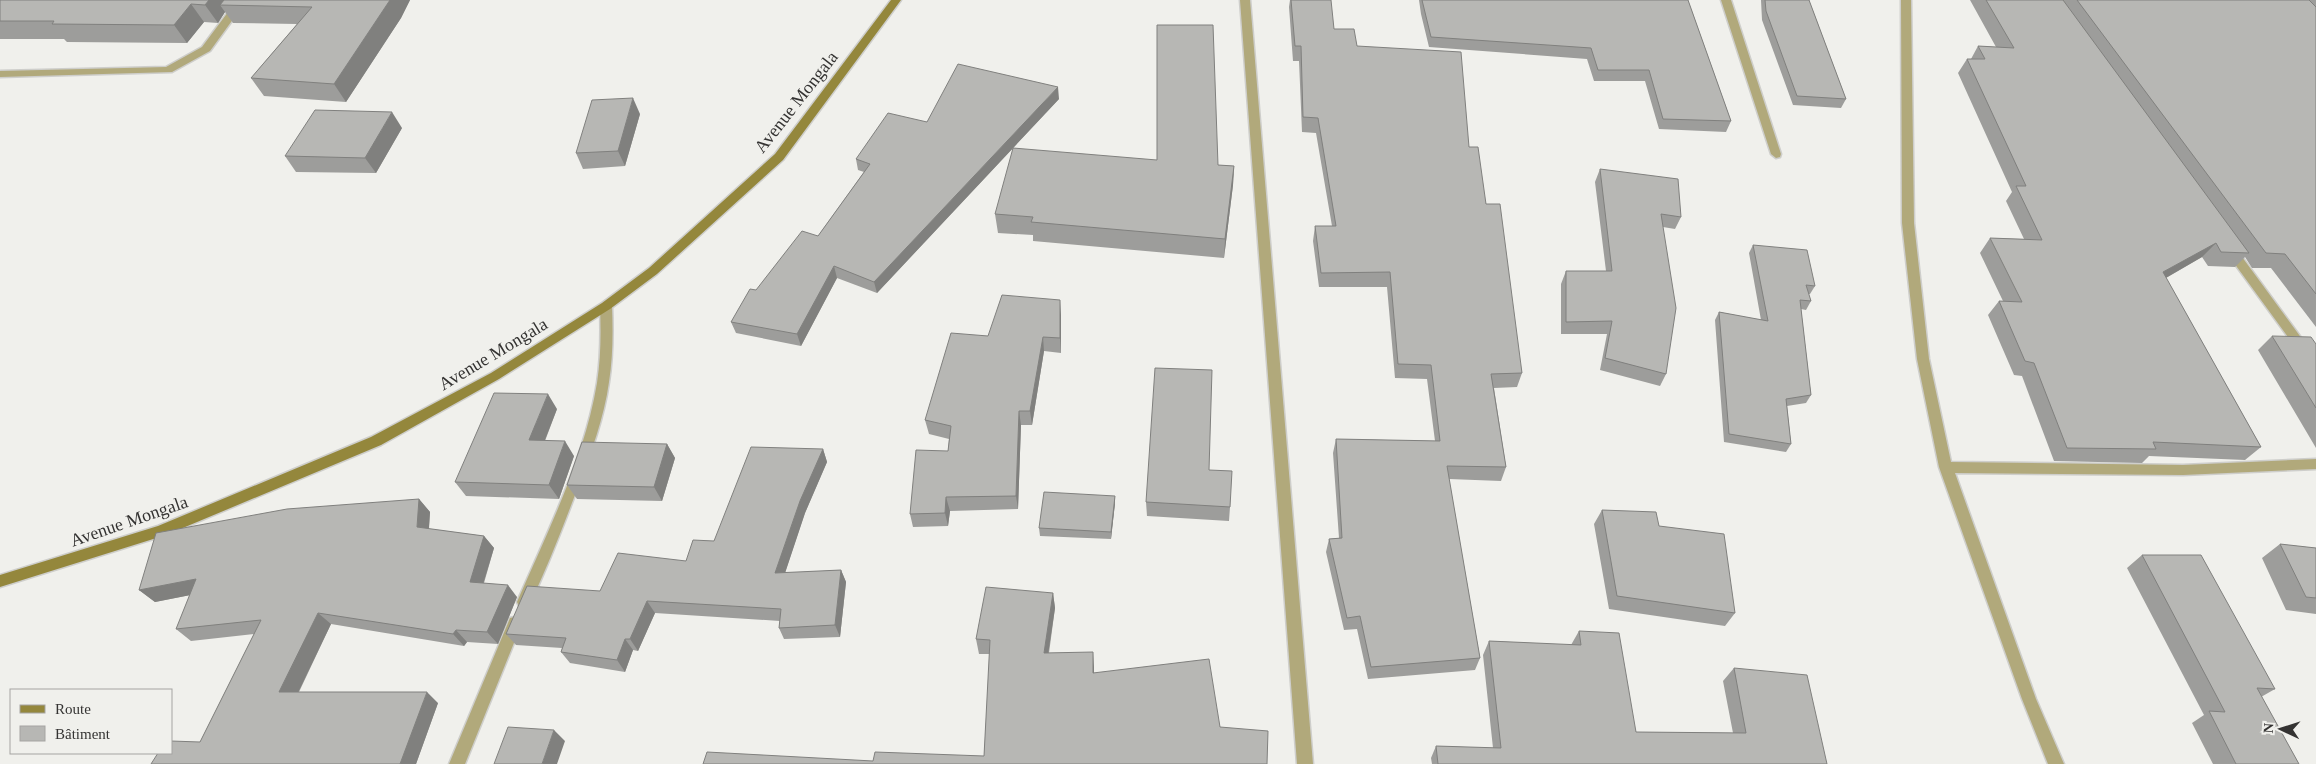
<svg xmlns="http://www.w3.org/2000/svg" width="2316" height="764" font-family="Georgia,serif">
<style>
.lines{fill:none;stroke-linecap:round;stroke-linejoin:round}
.street-casing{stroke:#cececb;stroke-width:3}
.secondary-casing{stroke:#cececb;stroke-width:3}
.street{fill:#b1a97b;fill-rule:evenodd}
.secondary{fill:#94873c;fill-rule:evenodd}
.wall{fill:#9d9d9b}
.shaded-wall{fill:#80807e}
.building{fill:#b7b7b4;stroke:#80807e}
.labels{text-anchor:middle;stroke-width:4;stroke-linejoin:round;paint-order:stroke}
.street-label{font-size:18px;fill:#343332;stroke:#f0f0ec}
</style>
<rect width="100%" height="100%" fill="#f0f0ec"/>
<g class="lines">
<defs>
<path id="street" d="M237,0H247L210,51L172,72L0,77V71L166,67L202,47Z
M1240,0H1250L1313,764H1297Z
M1721,0H1731L1781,154L1780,157L1776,158L1771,154Z
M1901,0H1911L1914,223L1929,359L1951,462L2183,465L2316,459V469L2183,475L1955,473L2036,699L2064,764H2048L2022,699L1939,467L1917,359L1902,223Z
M2230,245L2234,246L2316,358V372L2312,370L2226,252L2224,249L2226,246Z
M606,302L612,306C613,331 613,357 609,382C604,418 591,453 578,487C563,527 547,568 529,606L524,608L519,606L517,602C547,533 585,457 597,383C601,357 601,332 600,306Z
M515,617L520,618L522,623L465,764H449L508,623L510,618Z"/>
<path id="secondary" d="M891,0H901L783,160L657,274L610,309L499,379L381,445L166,535L0,587V575L158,526L371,437L491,373L602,303L649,268L775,154Z"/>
</defs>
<!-- street casing -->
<use href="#street" class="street-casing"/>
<!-- secondary casing -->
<use href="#secondary" class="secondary-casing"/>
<!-- street -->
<use href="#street" class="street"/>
<!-- secondary -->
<use href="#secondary" class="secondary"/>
</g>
<!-- wall -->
<path class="wall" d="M0,0H410L401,18L346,102L264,96L251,78L297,24L233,23L225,12L218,23L204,22L187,43L67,42L64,39H0Z
M1290,0H1291L1334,29L1357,46L1469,147L1486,204L1522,373L1517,387L1494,388L1506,467L1501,481L1449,479L1480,658L1475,670L1368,679L1357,629L1344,630L1326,552L1329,539L1339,538L1333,453L1336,439L1435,441L1427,379L1395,378L1387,287H1319L1313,241L1315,226H1332L1316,133L1302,132L1299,61H1293L1289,7Z
M1419,0H1688L1731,121L1726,132L1659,129L1645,81H1594L1587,59L1429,47L1421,14Z
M1761,0H1809L1846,99L1841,108L1793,105L1762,20Z
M1970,0H2316V327L2271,268H2252L2245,257L2235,267L2208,266L2202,257L2166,278L2261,447L2245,460L2149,456L2142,463L2054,461L2022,376L2014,375L1988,315L1999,301H2003L1980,253L1990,238L2024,239L2006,201L2012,192L1958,73L1967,59H1971L1978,46L1996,47Z
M1059,99L877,293L837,278L801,346L736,333L731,322L756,290L818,236L864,172L858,170L856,159L927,122Z
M640,114L625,166L583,169L576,153Z
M402,128L376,173L296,172L285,156Z
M1218,165L1234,166L1233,185L1224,258L1033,241V235L998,233L995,214Z
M1600,169L1681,217L1675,229L1663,227L1666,374L1660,386L1600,370L1607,334H1561V284L1566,271H1606L1595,182Z
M1753,245L1815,286L1810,294H1808L1811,301L1806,310L1801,309L1811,395L1806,403L1787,406L1791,444L1786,452L1724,442L1715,320L1719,312L1761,320L1749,253Z
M1061,315V353L1044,351L1032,425H1021L1018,509L950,511L948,526L913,527L910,514L948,451L949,439L929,434L925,420L988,336Z
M2272,336L2316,344V448L2258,350Z
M557,409L545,441L574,456L559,499L466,496L455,482Z
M667,444L675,458L662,501L577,499L567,485Z
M823,449L827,462L805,513L785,573L841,570L846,582L840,637L784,639L779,628L780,621L655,613L638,651L633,650L625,672L570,663L561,652L562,648L516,645L506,634L600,591L686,561L714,541Z
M1209,470L1230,507L1229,521L1147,516L1146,502Z
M1115,496V503L1111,539L1040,536L1039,528Z
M419,499L430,512L429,529L484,536L494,548L484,583L517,597L498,644L467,642L464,646L331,624L299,692L438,703L416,764H151L200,742L254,634L191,641L176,629L190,595L155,602L139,590Z
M1602,510L1659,526L1735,613L1725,626L1609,609L1594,524Z
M2280,544L2316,548V614L2286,610L2262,558Z
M2142,555L2275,689L2261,697L2299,764H2213L2192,723L2204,715L2127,568Z
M1053,593L1055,608L1049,653L1094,667V673L1220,727L1267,764L873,761L984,756L990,654H979L976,639Z
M1579,631L1636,732L1733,733L1723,681L1734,668L1827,764H1432L1431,758L1436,746L1493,748L1483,655L1489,641L1571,645Z"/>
<!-- shaded-wall -->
<path class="shaded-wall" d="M209,0H235L220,5L225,12L218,23L205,5Z
M390,0H410L401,18L346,102L334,84Z
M191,4L204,22L187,43L174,25Z
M1058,87L1059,99L877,293L874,282Z
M633,98L640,114L625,166L618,151Z
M392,112L402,128L376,173L365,158Z
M1234,166L1233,185L1224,258L1225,239Z
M2216,243L2202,257L2150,287L2163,272Z
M834,266L837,278L801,346L797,334Z
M1060,300L1061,315V353L1060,338Z
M1043,337L1044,351L1032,425L1030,411Z
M548,394L557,409L539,455L529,440Z
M1019,411L1021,425L1018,509L1016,496Z
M565,441L574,456L559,499L549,485Z
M667,444L675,458L662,501L654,487Z
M823,449L827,462L805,513L781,585L775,573L800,501Z
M1115,496V503L1111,539V532Z
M946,497L950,511L948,526L945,513Z
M419,499L430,512L428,540L417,527Z
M484,536L494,548L480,594L470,582Z
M841,570L846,582L840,637L835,625Z
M196,579L211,591L155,602L139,590Z
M508,585L517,597L498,644L487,632Z
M1053,593L1055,608L1046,668L1044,653Z
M647,601L655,613L638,651L630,639Z
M318,613L331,624L293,703L279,692Z
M456,630L467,642L464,646L453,634Z
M625,639L633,650L625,672L617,660Z
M1093,652L1094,667V688L1093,673Z
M427,692L438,703L416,764H400Z
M554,730L565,741L557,764H542Z"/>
<!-- building -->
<path class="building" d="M0,0H209L205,5L191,4L174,25L52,24L54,21H0Z
M224,0H390L334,84L251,78L312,7L220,5Z
M1291,0H1331L1334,29H1354L1357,46L1461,52L1469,147H1478L1486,204H1500L1522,373L1491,374L1506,467L1447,466L1480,658L1371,667L1360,616L1347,618L1329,539L1342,538L1336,439L1440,441L1431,365L1398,364L1390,272L1321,273L1315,226H1336L1318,118L1303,117L1301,46H1295Z
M1422,0H1688L1731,121L1663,119L1649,70H1598L1591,48L1431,37Z
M1765,0H1809L1846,99L1797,96L1766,11Z
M1986,0H2063L2249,253L2221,252L2216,243L2163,272L2261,447L2153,442L2156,449L2067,448L2034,363L2025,361L1999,301L2022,302L1990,238L2042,240L2016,186H2026L1967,59H1985L1978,46L2014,48Z
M2077,0H2309L2316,7V294L2285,254L2266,253Z
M1157,25H1213L1218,165L1234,166L1225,239L1031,222L1033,217L995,214L1013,148L1157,160Z
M958,64L1058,87L874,282L834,266L797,334L731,322L750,289L756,290L802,231L818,236L870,164L856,159L888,113L927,122Z
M633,98L618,151L576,153L592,100Z
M315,110L392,112L365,158L285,156Z
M1600,169L1678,179L1681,217L1661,214L1676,308L1666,374L1605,358L1612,321L1566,322V271H1612Z
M1753,245L1807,250L1815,286L1806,285L1811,301L1800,300L1811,395L1786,399L1791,444L1729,434L1719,312L1768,321Z
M1002,295L1060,300V338L1043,337L1030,411H1019L1016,496L946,497L945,513L910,514L916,450L948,451L951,426L925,420L951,333L988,336Z
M2272,336L2311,337L2316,344V408Z
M1155,368L1212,370L1209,470L1232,471L1230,507L1146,502Z
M494,393L548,394L529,440L565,441L549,485L455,482Z
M582,442L667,444L654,487L567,485Z
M751,447L823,449L800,501L775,573L841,570L835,625L779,628L781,609L647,601L630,639H625L617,660L561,652L566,638L506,634L527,586L600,591L618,553L686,561L693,540L714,541Z
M1044,492L1115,496L1111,532L1039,528Z
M419,499L417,527L484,536L470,582L508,585L487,632L456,630L453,634L318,613L279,692H427L400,764H151L158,753H171V741L200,742L261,620L176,629L196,579L139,590L156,533L287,509Z
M1602,510L1656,512L1659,526L1724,534L1735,613L1617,596Z
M2280,544L2316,548V598L2306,597Z
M2142,555H2201L2275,689L2257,688L2299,764H2236L2209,711L2225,712Z
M986,587L1053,593L1044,653L1093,652V673L1209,659L1220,727L1268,731L1267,764H703L707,752L873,761L875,752L984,756L990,640L976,639Z
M1579,631L1619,633L1636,732L1746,733L1734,668L1807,675L1827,764H1438L1436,746L1501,748L1489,641L1581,645Z
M508,727L554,730L542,764H494Z"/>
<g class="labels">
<!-- street labels -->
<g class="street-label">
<text transform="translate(796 102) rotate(-52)" y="6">Avenue Mongala</text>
<text transform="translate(493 354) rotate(-31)" y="6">Avenue Mongala</text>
<text transform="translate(129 521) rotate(-19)" y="6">Avenue Mongala</text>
</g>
</g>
<!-- legend -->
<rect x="10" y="689" width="162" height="65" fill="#f0f0ec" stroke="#a5a4a2"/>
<rect x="20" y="705" width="25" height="8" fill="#94873c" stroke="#a5a4a2"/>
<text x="55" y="714" font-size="15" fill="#343332">Route</text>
<rect x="20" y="726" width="25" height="15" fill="#b7b7b4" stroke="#a5a4a2"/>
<text x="55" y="739" font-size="15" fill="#343332">Bâtiment</text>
<!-- north arrow -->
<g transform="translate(2281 729) rotate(274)" stroke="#f0f0ec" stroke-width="4" paint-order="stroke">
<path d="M0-4L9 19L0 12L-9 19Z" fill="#343332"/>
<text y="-8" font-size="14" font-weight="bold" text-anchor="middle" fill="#343332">N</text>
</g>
</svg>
